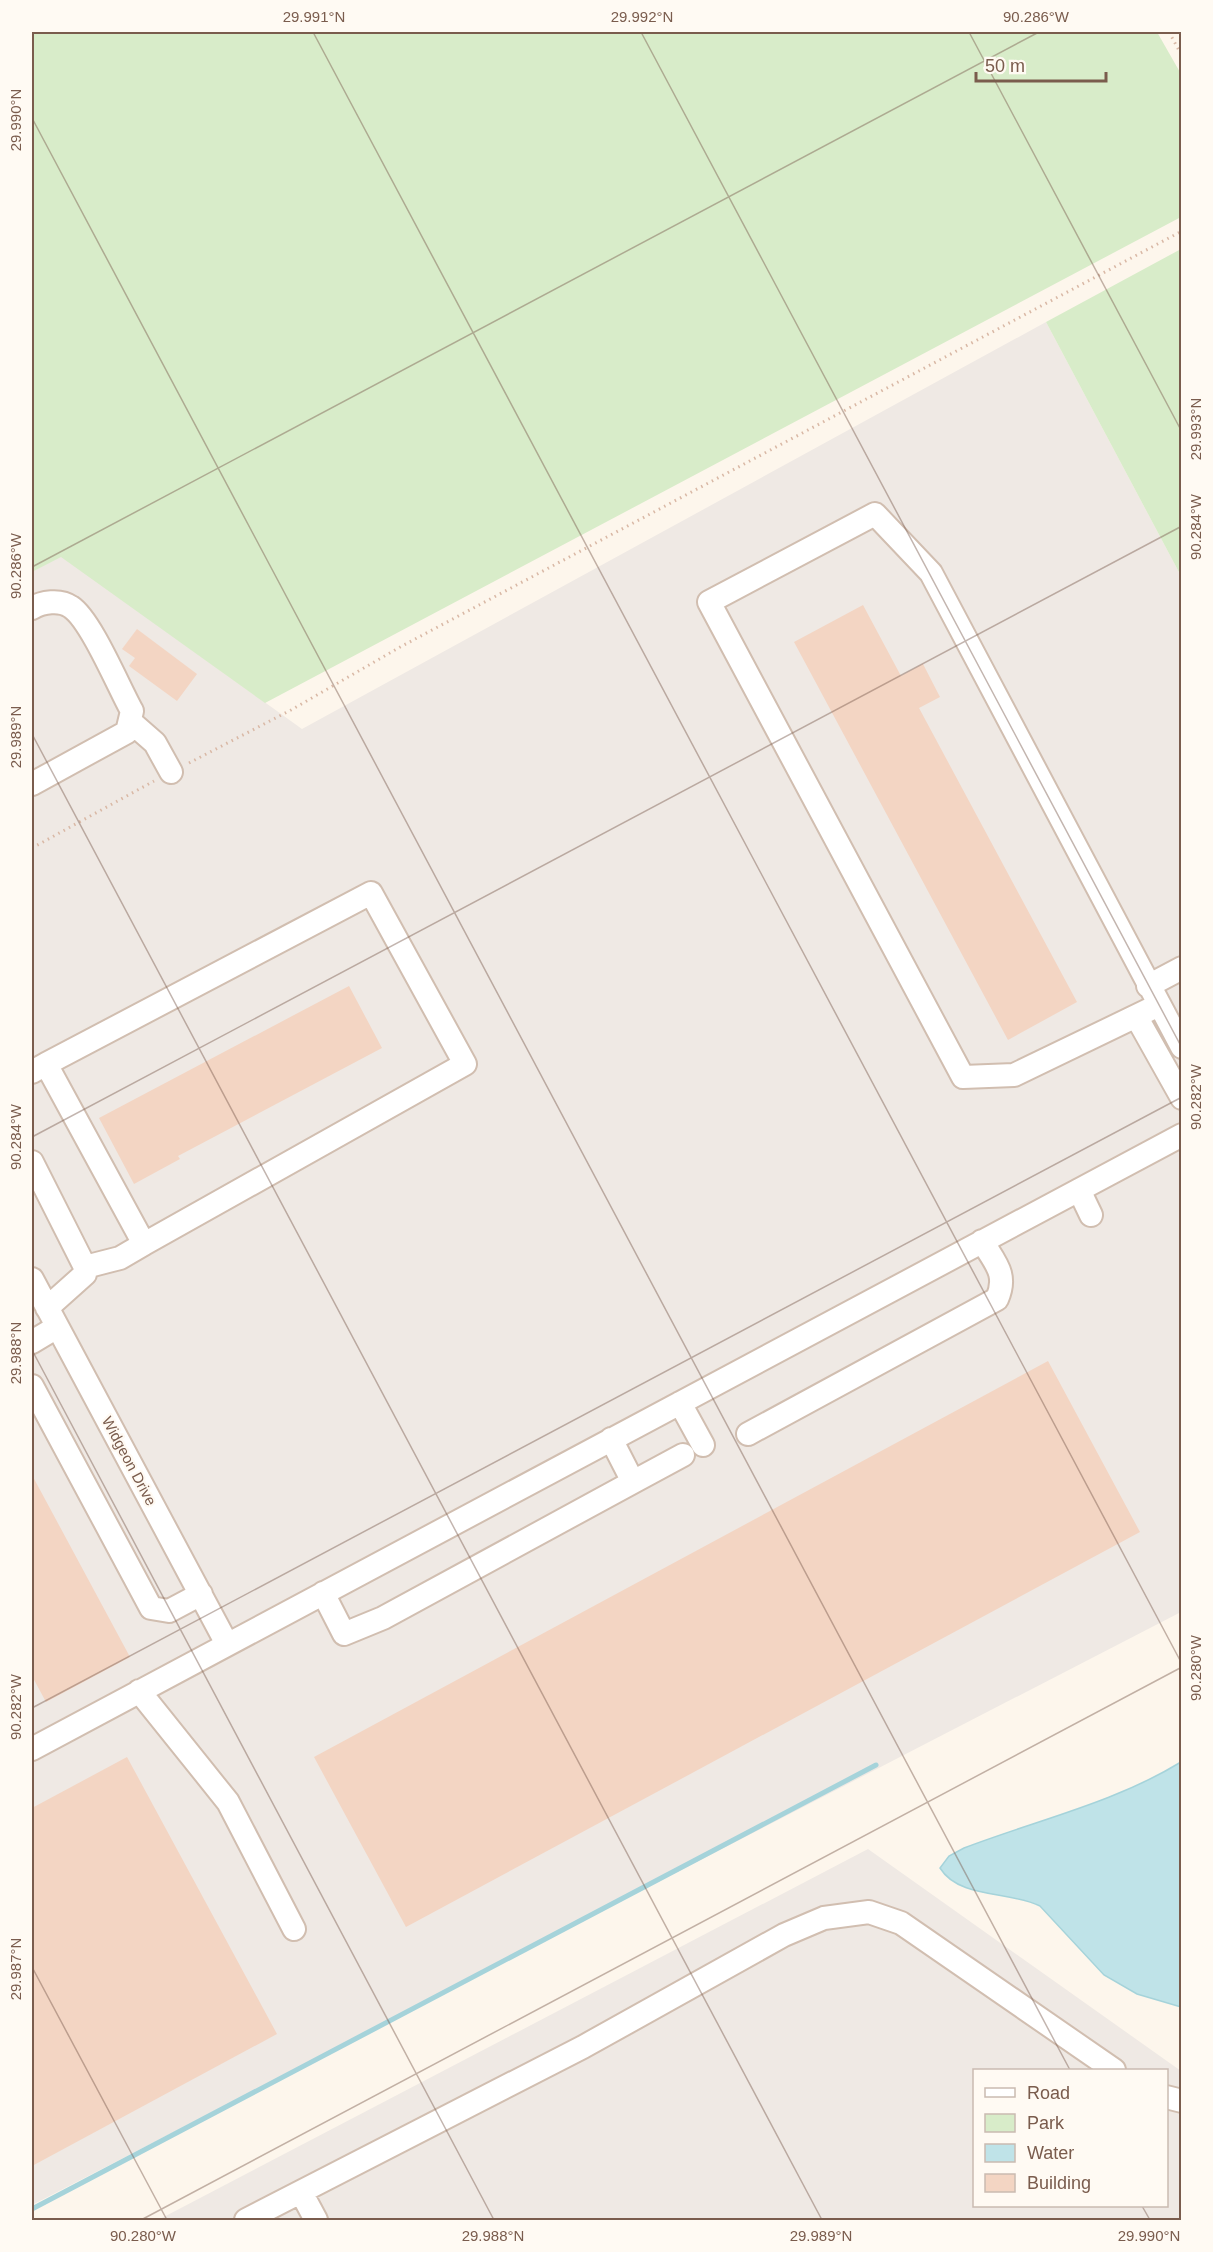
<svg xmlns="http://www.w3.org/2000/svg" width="1213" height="2252" font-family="Arial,sans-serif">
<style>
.industrial{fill:#efe9e4;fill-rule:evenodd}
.green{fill:#d8ecc9}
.water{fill:#bfe3e8;stroke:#a5d3da;stroke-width:1.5}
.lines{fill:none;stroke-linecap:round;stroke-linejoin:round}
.stream{stroke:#a5d3da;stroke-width:5}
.building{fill:#f3d5c3}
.minor-casing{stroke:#d1beb0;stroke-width:26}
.path{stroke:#d9b8a5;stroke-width:3;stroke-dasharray:1.5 4.5;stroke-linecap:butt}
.minor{stroke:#fff;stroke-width:22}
.ticks{fill:none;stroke:#7a5c4d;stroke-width:1.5;stroke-opacity:0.45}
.labels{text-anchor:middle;stroke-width:4.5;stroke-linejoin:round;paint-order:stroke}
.street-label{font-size:15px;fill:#7a5c4d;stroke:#fffaf3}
.neatline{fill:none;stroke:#7a5c4d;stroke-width:2}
.ticks-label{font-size:15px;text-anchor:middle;fill:#7a5c4d}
</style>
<rect width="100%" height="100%" fill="#fdf6ec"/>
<!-- industrial -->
<path class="industrial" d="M1046,322L1181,576V1612L32,2205V572L61,556L302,729Z
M868,1849L1181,2071V2220H158ZM974,2070H1166V2206H974Z"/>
<!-- green -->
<path class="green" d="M32,32H1157L1181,74V217L265,703L61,557L32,572Z
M1181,249V576L1046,322Z"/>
<!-- water -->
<path class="water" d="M1181,1762V2007L1137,1994L1104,1975L1040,1906C1011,1891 959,1899 940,1868L949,1856L964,1848C1037,1820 1114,1803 1181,1762Z"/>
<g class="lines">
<!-- stream -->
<path class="stream" d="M32,2209L876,1765"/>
</g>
<!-- building -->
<path class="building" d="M863,605L901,676L923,664L940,697L919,708L1077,1002L1008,1040L794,642Z
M137,629L197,674L177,701L129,666L135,658L122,649Z
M349,986L382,1048L178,1156L180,1159L134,1184L99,1118Z
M1048,1361L1140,1532L406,1927L314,1757Z
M32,1475L130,1657L46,1702L32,1676Z
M127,1757L277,2034L32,2166V1808Z"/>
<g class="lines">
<defs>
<path id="minor" d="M32,608C42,602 60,599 71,607C91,620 119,688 132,711L127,732L32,784
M131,722L155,743L171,772
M1148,986L1182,968
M1159,1005L1014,1075L963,1077L709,602L875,514L931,573L1182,1047
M1136,1016L1182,1098
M46,1064L371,893L465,1064L144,1244
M32,1072L46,1064L144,1244L120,1258L85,1267
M32,1162L85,1267V1274L47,1308
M1079,1190L1091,1215
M32,1279L227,1644
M32,1342L57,1327
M32,1386L151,1608L169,1611L201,1594
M680,1403L703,1445
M748,1434L997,1299C1008,1274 995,1263 982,1241
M633,1482L683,1455
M323,1593L344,1634L383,1618L633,1482L611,1439
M139,1691L228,1802L294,1929
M32,1749L1182,1135
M1166,2097L1182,2101
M301,2192L316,2220
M246,2220L583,2047L784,1935L824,1918L869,1912L901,1923L1114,2070"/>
</defs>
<!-- minor casing -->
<use href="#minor" class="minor-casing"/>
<!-- path -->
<path class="path" d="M1169,32L1182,56
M189,763L291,710L402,646L1182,231
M32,848L154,781"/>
<!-- minor -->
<use href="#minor" class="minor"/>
</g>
<!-- ticks -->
<path class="ticks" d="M313,32L1182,1664M641,32L1182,1048M969,32L1182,432M32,118L1070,2070M32,567L1039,32M32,734L822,2220M32,1137L1182,526M32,1350L494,2220M32,1708L1182,1097M32,1967L167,2220M1142,2206L1150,2220M141,2220L1182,1667"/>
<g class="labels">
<!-- street labels -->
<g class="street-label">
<text transform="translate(129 1461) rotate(62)" y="5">Widgeon Drive</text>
</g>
</g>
<!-- border -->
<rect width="1213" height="2252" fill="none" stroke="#fffaf3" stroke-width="66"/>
<!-- legend -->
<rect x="973" y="2069" width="195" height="138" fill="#fffaf3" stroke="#cabbb1" stroke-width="1.5"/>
<rect x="985" y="2088" width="30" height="9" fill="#ffffff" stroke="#cabbb1" stroke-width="1.5"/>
<text x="1027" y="2099" font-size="18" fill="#7a5c4d">Road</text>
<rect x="985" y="2114" width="30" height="18" fill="#d8ecc9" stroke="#cabbb1" stroke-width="1.5"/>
<text x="1027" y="2129" font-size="18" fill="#7a5c4d">Park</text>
<rect x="985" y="2144" width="30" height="18" fill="#bfe3e8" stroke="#cabbb1" stroke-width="1.5"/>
<text x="1027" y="2159" font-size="18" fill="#7a5c4d">Water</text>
<rect x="985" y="2174" width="30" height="18" fill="#f3d5c3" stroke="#cabbb1" stroke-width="1.5"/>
<text x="1027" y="2189" font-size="18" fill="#7a5c4d">Building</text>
<!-- scale -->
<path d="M976 72v9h130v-9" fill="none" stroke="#7a5c4d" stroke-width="3"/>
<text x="985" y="72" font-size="18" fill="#7a5c4d" stroke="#fffaf3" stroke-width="4.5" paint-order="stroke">50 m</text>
<rect x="33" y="33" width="1147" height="2186" class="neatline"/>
<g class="ticks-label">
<text x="314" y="22">29.991°N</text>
<text x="642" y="22">29.992°N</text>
<text x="1036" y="22">90.286°W</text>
<text transform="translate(16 120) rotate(-90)" y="5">29.990°N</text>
<text transform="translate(1196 429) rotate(-90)" y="5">29.993°N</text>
<text transform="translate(1196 527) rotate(-90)" y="5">90.284°W</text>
<text transform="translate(16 566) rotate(-90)" y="5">90.286°W</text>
<text transform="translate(16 737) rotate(-90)" y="5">29.989°N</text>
<text transform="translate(1196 1097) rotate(-90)" y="5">90.282°W</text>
<text transform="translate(16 1137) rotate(-90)" y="5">90.284°W</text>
<text transform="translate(16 1353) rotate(-90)" y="5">29.988°N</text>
<text transform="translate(1196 1668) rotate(-90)" y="5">90.280°W</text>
<text transform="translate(16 1707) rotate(-90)" y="5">90.282°W</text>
<text transform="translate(16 1969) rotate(-90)" y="5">29.987°N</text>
<text x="143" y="2241">90.280°W</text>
<text x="493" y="2241">29.988°N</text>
<text x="821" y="2241">29.989°N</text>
<text x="1149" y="2241">29.990°N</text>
</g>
</svg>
